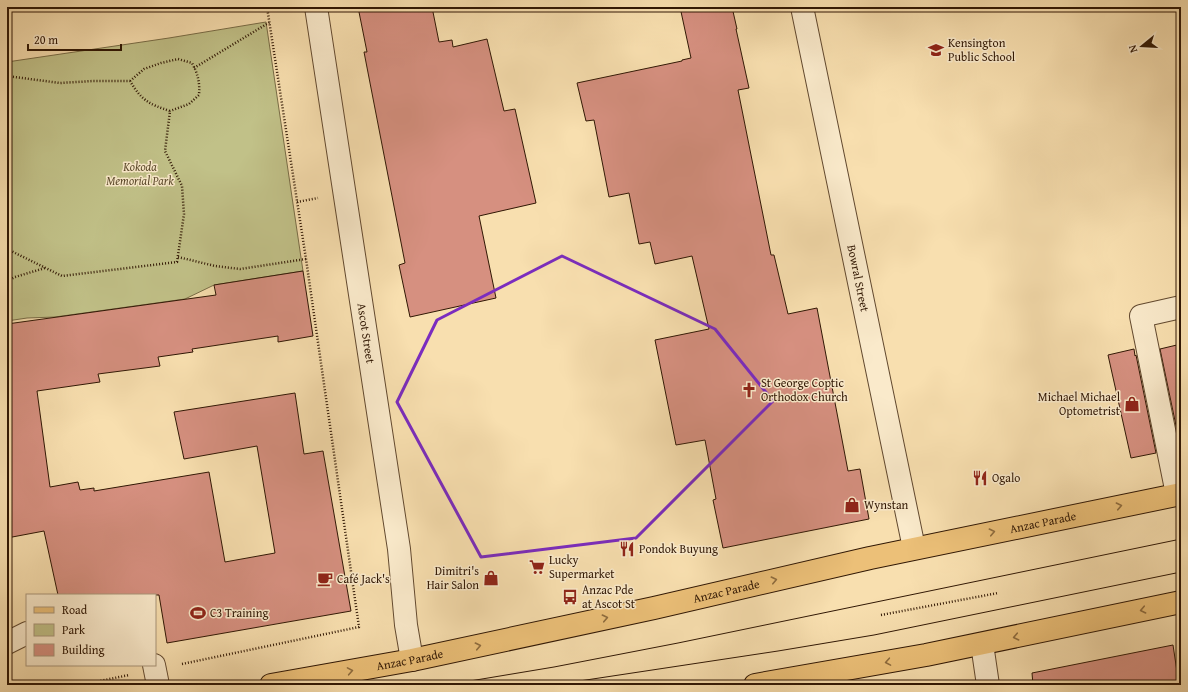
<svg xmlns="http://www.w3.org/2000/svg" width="1188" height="692" font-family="'Gentium Book Plus',serif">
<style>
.green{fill:#c1c188;stroke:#786c46}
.building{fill:#d69080;stroke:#301704}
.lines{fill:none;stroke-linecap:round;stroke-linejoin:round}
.minor-casing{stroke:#62492f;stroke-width:24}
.major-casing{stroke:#301704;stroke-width:24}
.path{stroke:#301704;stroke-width:2.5;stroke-dasharray:1 2;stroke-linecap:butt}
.minor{stroke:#faeacb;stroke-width:22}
.major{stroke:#ecc078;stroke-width:22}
.tram{stroke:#301704;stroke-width:1}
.oneway{stroke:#8e6c3e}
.marked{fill:none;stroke:#7b2cbf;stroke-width:3;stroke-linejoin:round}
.labels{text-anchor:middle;stroke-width:3;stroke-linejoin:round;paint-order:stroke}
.poi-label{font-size:12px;fill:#301704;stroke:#faeacb;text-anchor:start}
.park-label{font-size:12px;font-style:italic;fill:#5c4a2c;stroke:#faeacb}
.street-label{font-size:12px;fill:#301704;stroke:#faeacb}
</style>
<rect width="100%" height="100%" fill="#f8dfaf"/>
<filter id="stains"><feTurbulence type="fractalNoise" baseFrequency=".005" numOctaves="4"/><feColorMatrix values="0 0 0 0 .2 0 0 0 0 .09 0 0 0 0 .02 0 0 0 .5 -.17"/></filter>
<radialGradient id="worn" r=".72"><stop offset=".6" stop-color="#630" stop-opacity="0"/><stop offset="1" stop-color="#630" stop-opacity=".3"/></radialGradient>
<!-- green -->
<path class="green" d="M266,22L303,271L214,285L185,299L55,317L27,318L7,321V62L169,38Z"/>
<!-- building -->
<path class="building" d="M358,7H432L439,42L452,40L453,47L487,39L504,111L515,109L536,203L479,216L496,298L410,317L399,265L405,263L364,52H367Z
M680,7H732L737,29H736L749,88L738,90L771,255H774L788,314L817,308L848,471L860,469L869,519L723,548L713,500L716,499L705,440L676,445L655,340L709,329L692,256L655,264L650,242L639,244L629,193L609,197L594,120L586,121L577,83L682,61V60L691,58Z
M303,271L313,336L278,342V336L192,349L193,352L158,357L160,366L98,374L100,382L37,391L50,487L78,482L80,490L94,488V491L209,472L225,562L275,553L257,446L184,459L174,412L295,393L304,454L323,451L351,611L167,643L159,595H58L44,531L7,538V324L216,295L214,285Z
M1181,344V439L1179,440L1160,349Z
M1134,349L1135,356L1136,355L1156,453L1131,458L1108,355Z
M1173,645L1179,685H1033L1032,673Z"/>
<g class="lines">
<defs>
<g id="minor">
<path id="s1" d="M316,7L399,549L406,625L412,660"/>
<path id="s2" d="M802,7L914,548"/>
<path d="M1177,494L1141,316L1181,307"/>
<path d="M7,643L27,633"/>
<path d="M982,644L988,685"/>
<path d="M154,665L158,685"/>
</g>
<g id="major">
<path id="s3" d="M271,685L412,660L654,608L870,558L1181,494"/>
<path d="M755,685L926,655L1181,602"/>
</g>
</defs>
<!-- minor casing -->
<use href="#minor" class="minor-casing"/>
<!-- major casing -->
<use href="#major" class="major-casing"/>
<!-- path -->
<path class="path" d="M194,68L270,22
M7,76L60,83L93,81H130C142,101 149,104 170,111L165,151L182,186L184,214L177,262L62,276L7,249
M130,81L144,69L161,63L178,59L192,63C198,74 200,83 199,95L189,104L170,111
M297,202L318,198
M178,257L215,266L240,269L306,259
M7,281L15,277L45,268
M881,615L998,593
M182,664L359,627L306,259L267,7
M80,685L129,675
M931,685L938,684V685"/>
<!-- minor -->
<use href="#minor" class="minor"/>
<!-- major -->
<use href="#major" class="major"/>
<!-- tram -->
<path class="tram" d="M446,685L554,667L678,643L1181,539
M553,685L778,651L874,635L1181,572"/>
</g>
<!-- one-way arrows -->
<defs><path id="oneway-chevron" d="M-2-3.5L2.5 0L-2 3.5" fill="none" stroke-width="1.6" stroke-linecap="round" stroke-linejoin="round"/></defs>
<g class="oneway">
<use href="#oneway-chevron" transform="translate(1119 506) rotate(-12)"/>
<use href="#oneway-chevron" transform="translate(992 532) rotate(-12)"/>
<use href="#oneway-chevron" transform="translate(774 580) rotate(-13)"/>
<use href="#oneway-chevron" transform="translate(1143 610) rotate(168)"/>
<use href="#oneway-chevron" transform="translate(605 618) rotate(-12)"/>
<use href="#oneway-chevron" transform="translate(1016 637) rotate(168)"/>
<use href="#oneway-chevron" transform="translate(478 646) rotate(-12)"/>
<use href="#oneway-chevron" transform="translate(888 662) rotate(170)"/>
<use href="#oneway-chevron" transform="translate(350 671) rotate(-10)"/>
</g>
<!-- marked area -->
<path class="marked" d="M562,256L715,329L773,401L636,538L481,557L397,402L437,320Z"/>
<!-- icons -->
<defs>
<symbol id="school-bare" viewBox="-9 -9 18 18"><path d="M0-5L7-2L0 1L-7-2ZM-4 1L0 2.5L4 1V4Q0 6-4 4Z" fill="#8f2418" stroke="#faeacb" stroke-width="2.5" paint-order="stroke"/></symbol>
<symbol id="church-bare" viewBox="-9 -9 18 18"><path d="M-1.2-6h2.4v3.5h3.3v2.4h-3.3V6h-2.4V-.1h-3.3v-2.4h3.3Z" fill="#8f2418" stroke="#faeacb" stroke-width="2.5" paint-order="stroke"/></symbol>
<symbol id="shop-bare" viewBox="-9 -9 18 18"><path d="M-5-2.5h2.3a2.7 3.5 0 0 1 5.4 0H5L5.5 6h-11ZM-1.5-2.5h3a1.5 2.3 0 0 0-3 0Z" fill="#8f2418" stroke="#faeacb" stroke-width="2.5" paint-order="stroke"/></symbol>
<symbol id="restaurant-bare" viewBox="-9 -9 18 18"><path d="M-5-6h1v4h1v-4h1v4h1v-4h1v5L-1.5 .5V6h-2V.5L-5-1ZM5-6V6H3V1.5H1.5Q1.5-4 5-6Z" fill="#8f2418" stroke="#faeacb" stroke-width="2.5" paint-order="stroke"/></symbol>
<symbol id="supermarket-bare" viewBox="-9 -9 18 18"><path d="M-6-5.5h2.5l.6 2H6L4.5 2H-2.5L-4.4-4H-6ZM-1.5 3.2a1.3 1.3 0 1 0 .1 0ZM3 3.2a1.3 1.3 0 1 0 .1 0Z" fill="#8f2418" stroke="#faeacb" stroke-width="2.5" paint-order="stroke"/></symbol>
<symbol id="cafe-bare" viewBox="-9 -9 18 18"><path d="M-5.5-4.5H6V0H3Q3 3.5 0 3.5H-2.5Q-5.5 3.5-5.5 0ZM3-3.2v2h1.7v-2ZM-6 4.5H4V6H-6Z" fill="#8f2418" stroke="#faeacb" stroke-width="2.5" paint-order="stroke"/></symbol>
<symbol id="bus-bare" viewBox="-9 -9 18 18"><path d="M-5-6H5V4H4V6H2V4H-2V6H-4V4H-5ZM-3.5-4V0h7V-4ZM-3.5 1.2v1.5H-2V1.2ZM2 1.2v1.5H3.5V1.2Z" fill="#8f2418" stroke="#faeacb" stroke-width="2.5" paint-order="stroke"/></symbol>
<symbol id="stadium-bare" viewBox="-9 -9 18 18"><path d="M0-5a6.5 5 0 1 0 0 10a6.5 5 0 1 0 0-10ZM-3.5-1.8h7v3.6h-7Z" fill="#8f2418" stroke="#faeacb" stroke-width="2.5" paint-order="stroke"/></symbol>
</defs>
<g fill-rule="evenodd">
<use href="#school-bare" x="925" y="39" width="22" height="22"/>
<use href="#church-bare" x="738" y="379" width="22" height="22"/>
<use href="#shop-bare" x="1121" y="393" width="22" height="22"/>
<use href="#restaurant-bare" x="969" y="467" width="22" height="22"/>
<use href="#shop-bare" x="841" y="494" width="22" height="22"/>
<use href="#restaurant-bare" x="616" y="538" width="22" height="22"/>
<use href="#supermarket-bare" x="526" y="556" width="22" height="22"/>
<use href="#shop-bare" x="480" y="567" width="22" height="22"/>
<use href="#cafe-bare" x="314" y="568" width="22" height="22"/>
<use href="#bus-bare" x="559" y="586" width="22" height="22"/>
<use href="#stadium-bare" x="187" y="602" width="22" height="22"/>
</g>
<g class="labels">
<!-- poi labels -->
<g class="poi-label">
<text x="948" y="47">Kensington<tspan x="948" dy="14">Public School</tspan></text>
<text x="761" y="387">St George Coptic<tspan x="761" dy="14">Orthodox Church</tspan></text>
<text x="1120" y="401" text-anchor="end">Michael Michael<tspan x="1120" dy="14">Optometrist</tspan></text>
<text x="992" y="482">Ogalo</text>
<text x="864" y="509">Wynstan</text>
<text x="639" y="553">Pondok Buyung</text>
<text x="549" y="564">Lucky<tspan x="549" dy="14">Supermarket</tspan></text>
<text x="479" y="575" text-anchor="end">Dimitri's<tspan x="479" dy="14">Hair Salon</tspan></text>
<text x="337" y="583">Café Jack's</text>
<text x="582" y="594">Anzac Pde<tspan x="582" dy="14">at Ascot St</tspan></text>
<text x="210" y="617">C3 Training</text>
</g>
<!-- park labels -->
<g class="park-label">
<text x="140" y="171">Kokoda<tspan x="140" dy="14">Memorial Park</tspan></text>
</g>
<!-- street labels -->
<g class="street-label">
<text dy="4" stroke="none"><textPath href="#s2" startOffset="277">Bowral Street</textPath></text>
<text dy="4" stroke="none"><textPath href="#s1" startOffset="330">Ascot Street</textPath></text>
<text dy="4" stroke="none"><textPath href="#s3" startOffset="789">Anzac Parade</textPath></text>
<text dy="4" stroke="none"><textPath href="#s3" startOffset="465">Anzac Parade</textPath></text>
<text dy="4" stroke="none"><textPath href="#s3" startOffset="141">Anzac Parade</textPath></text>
</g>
</g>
<!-- margin -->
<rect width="1188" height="692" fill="none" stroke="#f8dfaf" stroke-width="24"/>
<rect x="8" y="8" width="1172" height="676" fill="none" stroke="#301704" stroke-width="2"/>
<rect x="12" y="12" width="1164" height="668" fill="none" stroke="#301704"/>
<!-- legend -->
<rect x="26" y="594" width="130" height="72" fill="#faeacb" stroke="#a9967b"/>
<rect x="34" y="607" width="20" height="6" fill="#ecc078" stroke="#a9967b"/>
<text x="62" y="614" font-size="12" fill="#301704">Road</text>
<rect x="34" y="624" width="20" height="12" fill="#c1c188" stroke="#a9967b"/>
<text x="62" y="634" font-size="12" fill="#301704">Park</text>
<rect x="34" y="644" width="20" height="12" fill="#d69080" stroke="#a9967b"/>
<text x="62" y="654" font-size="12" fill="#301704">Building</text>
<!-- north arrow -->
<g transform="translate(1142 46) rotate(252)" stroke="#faeacb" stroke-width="3" paint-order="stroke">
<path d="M0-3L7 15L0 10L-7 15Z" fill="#301704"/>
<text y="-6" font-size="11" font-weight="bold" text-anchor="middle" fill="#301704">N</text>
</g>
<!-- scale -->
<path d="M28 44v6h93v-6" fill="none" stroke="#301704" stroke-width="2"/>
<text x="34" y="44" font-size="12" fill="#301704" stroke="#faeacb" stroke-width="3" paint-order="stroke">20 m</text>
<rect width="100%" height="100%" filter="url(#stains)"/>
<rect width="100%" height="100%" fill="url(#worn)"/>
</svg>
